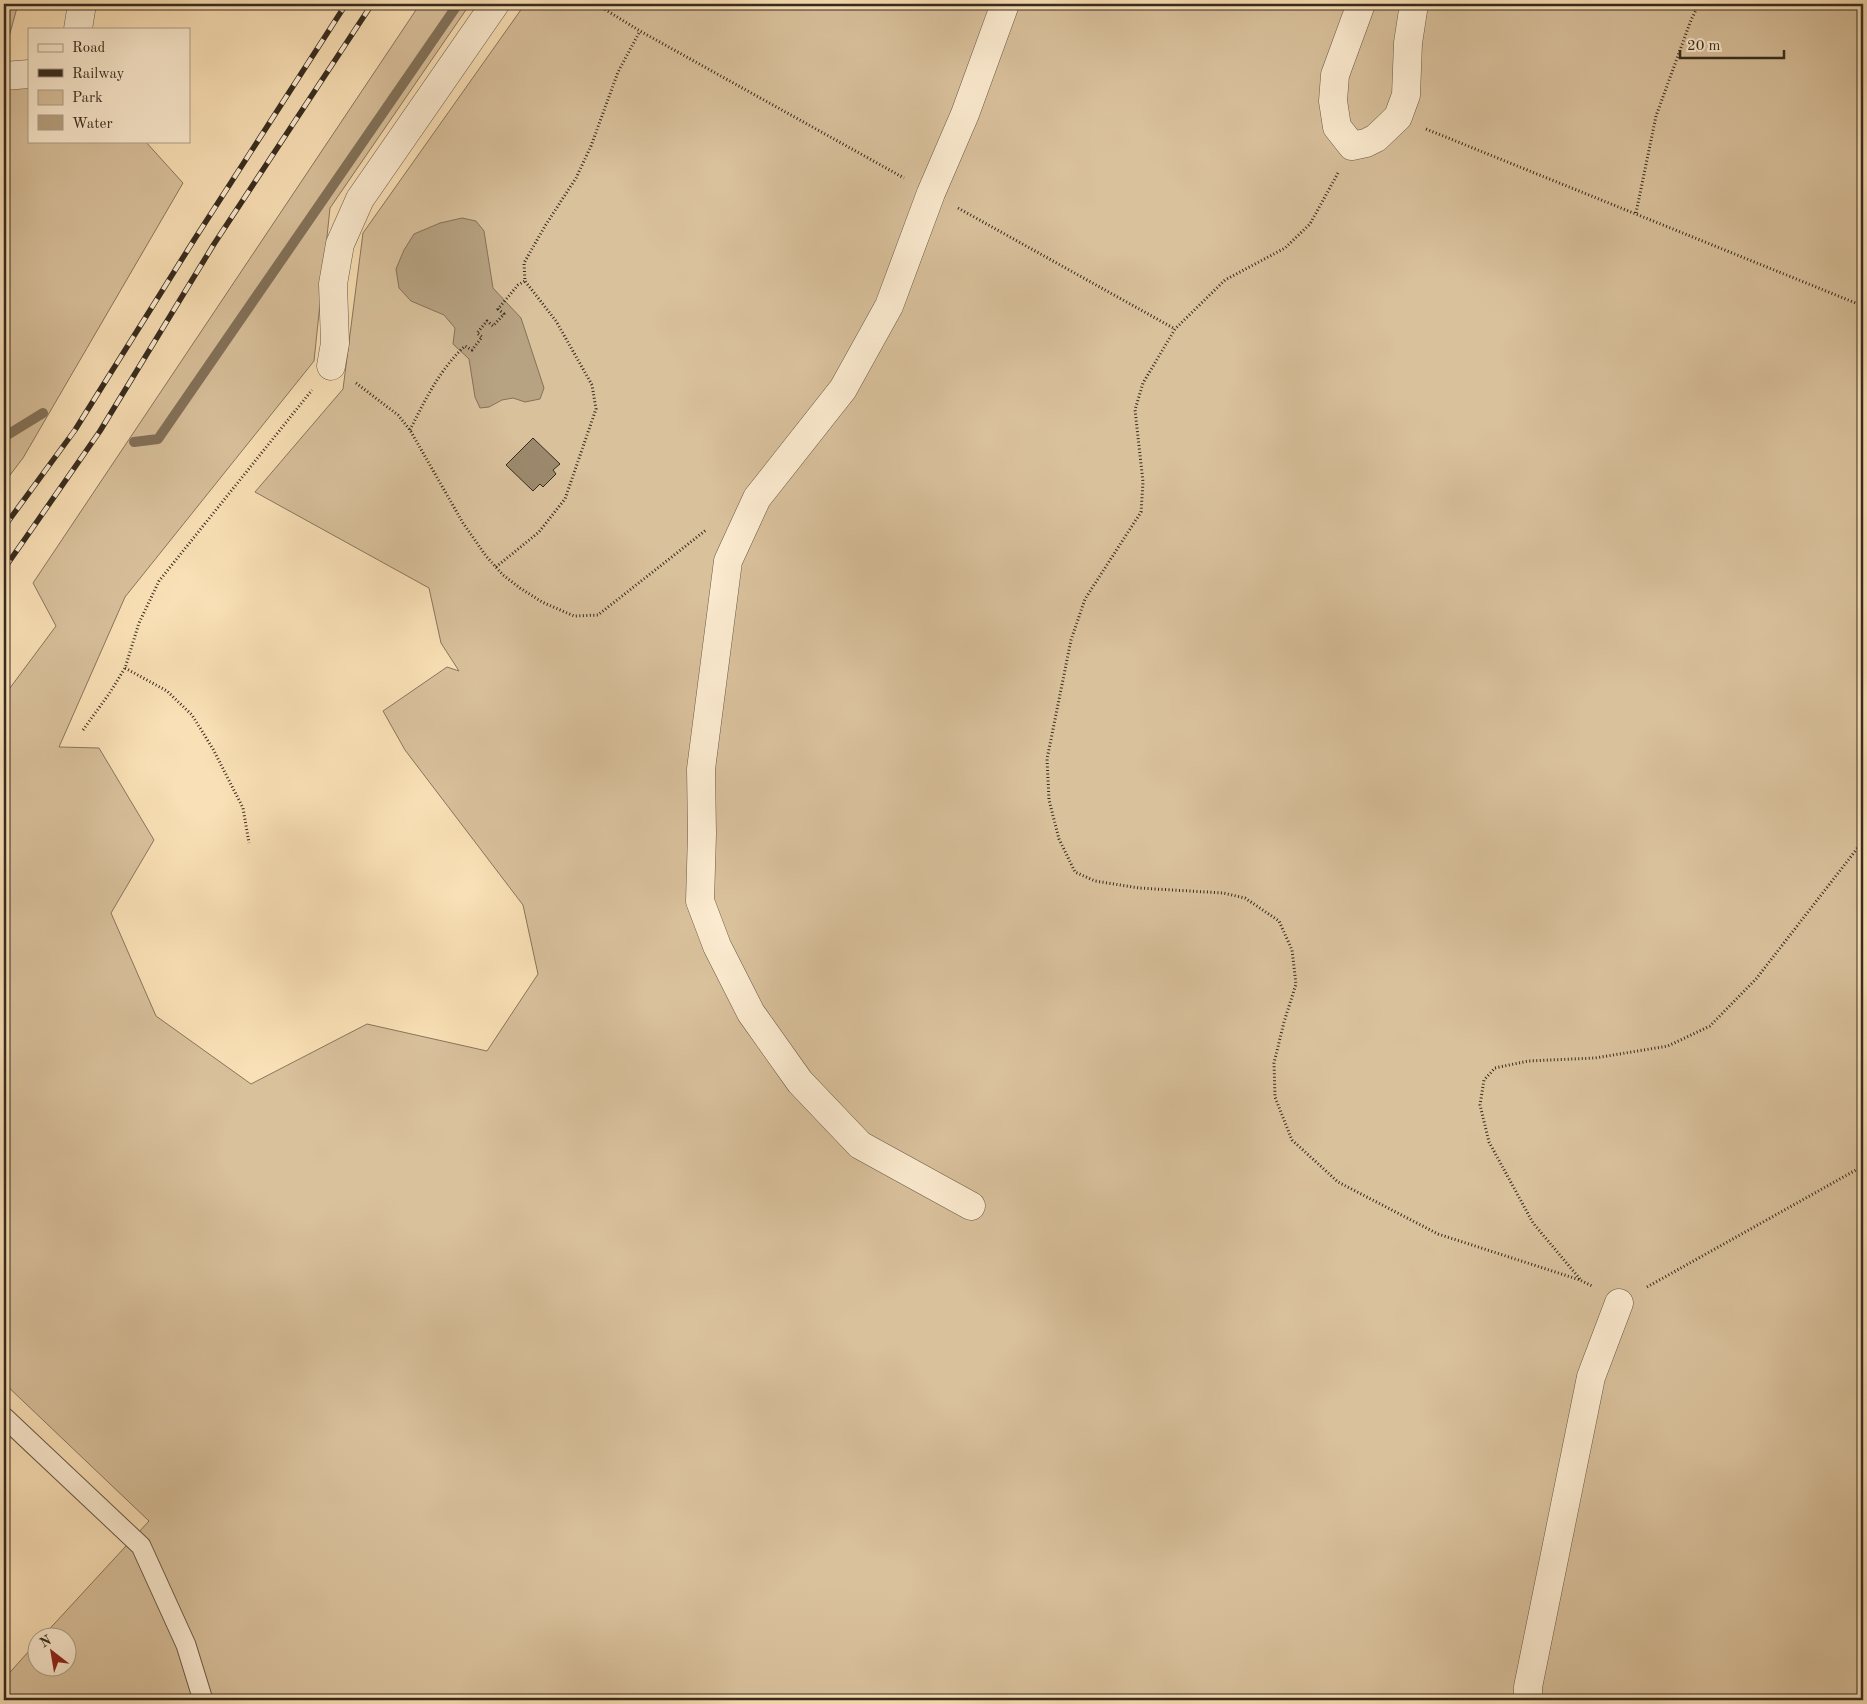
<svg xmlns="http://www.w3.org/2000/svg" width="1867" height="1704" font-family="'Old Standard TT',serif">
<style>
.green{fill:#d9c19c;stroke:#88765d}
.water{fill:#b7a282;stroke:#83725a}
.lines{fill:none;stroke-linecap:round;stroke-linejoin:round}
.stream{stroke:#83725a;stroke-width:10}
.building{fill:#9c896d;stroke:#362b1e}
.lane-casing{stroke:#675844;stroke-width:21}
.street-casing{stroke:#675844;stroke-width:29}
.path{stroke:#362b1e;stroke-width:3;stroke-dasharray:1 2.5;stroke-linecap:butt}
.lane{stroke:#fcebd0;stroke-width:19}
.street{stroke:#fcebd0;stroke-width:28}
.rail-casing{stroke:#362b1e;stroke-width:5.5}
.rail{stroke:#fcebd0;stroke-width:4;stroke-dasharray:11;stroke-linecap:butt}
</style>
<rect width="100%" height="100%" fill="#fae0b6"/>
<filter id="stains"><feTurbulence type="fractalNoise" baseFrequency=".004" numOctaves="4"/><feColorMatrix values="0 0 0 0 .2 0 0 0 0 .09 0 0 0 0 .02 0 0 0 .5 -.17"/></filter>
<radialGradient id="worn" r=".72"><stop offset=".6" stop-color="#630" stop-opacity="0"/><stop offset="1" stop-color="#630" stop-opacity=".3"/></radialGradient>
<!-- green -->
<path class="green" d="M4,4H18L7,44L4,45Z
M420,4H470L330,208L314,361L125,597L59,747L99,748L154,840L111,913L156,1016L251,1084L367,1024L487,1051L538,974L523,905L405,750L383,711L447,667L459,671L441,643L429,588L255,492L343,389L363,233L525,4H1863V1700H4V1679L37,1642L38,1666H68V1636H43L149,1521L4,1383V696L56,626L33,583Z
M29,86V141H145L183,183L23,458L4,483V90Z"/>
<!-- water -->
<path class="water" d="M462,218L476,221L484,231L493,288L521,318L544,388L540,399L525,402L513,398L502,400L489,407L480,408L475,397L469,359L453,344L455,328L444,315L411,301L399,288L396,269L404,250L414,234L440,223Z"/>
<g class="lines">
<!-- stream -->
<path class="stream" d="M4,437L43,413
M134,442L158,439L458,4"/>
</g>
<!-- building -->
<path class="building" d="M533,438L560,464L553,470L556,474L543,487L540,484L533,491L506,465Z"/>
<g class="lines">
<defs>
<path id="lane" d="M4,1417L141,1546L186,1645L203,1700"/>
<path id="street" d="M1361,4L1335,75L1333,101L1337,127L1352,146L1366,143L1376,138L1398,117L1406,95L1408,43L1414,4
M78,29L82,4
M4,76L29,74
M331,366L335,343L333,284L340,244L360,199L495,4
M971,1206L860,1145L800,1082L751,1013L717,946L700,901L702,834L701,769L728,561L757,498L843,389L889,306L931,193L965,114L1005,4
M1528,1700V1687L1591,1377L1619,1303"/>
</defs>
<!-- lane casing -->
<use href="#lane" class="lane-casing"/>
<!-- street casing -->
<use href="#street" class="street-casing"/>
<!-- path -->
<path class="path" d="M596,4L640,31L904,178
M1426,129L1863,306
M1338,173L1310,224L1285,248L1225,280L1175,329L1143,383L1135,410L1143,482L1141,512L1085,599L1071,640L1047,759L1049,800L1059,839L1075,872L1095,881L1139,888L1223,893L1245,898L1279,921L1292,950L1296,984L1284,1022L1274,1063L1275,1097L1292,1140L1338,1182L1438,1234L1580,1280L1592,1286
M958,208L1175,329
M1636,213L1656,116L1691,20L1699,4
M356,383L398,415L410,430L463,523L486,556L503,575L520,588L542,602L574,616L598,615L706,530
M410,430C425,400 440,369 465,346L472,350L482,337L477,333L487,321L493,326L504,314L498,309L518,285L525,281
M496,567L539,532L565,499L596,409L592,385L556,321L525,281L524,263L545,226L576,178L591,146L618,72L640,31
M125,668L167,691L192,715L213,749L243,808L249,843
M83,730L109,694L125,668L139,623L159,581L312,390
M1580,1279L1533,1223L1489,1142L1480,1105L1484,1080L1495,1068L1528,1061L1595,1058L1668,1046L1710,1026L1756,979L1863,841
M1647,1287L1863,1166"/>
<!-- lane -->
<use href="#lane" class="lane"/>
<!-- street -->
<use href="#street" class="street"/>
<defs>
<path id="rail" d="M4,527L75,430L194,240L346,4
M4,569L100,431L214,244L372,4"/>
</defs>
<!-- rail casing -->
<use href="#rail" class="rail-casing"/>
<!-- rail -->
<use href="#rail" class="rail"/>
</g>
<!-- margin -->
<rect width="1867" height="1704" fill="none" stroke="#fae0b6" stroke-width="20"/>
<rect x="5" y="5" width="1857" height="1694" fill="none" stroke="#362b1e" stroke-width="2.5"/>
<rect x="10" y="10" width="1847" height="1684" fill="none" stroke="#362b1e"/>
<!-- legend -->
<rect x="28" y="28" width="162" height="115" fill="#fcebd0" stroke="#ad9e89"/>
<rect x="38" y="44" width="25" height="8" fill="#fcebd0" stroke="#ad9e89"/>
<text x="72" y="52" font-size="15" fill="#362b1e">Road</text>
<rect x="38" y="69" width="25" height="8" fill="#362b1e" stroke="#ad9e89"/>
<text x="72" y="78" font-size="15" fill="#362b1e">Railway</text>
<rect x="38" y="90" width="25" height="15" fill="#d9c19c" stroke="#ad9e89"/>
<text x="72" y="102" font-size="15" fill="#362b1e">Park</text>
<rect x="38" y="115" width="25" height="15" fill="#b7a282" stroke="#ad9e89"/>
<text x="72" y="128" font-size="15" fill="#362b1e">Water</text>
<!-- north arrow -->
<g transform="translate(52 1652) rotate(329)"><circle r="24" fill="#fcebd0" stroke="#ad9e89"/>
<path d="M0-4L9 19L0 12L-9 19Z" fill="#8f2418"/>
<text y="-8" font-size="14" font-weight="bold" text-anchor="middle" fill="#362b1e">N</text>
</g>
<!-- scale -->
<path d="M1680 50v8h104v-8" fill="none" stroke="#362b1e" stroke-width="2.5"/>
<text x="1687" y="50" font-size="15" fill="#362b1e" stroke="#fcebd0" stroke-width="4" paint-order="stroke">20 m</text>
<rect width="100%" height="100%" filter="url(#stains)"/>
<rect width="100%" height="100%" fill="url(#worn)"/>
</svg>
